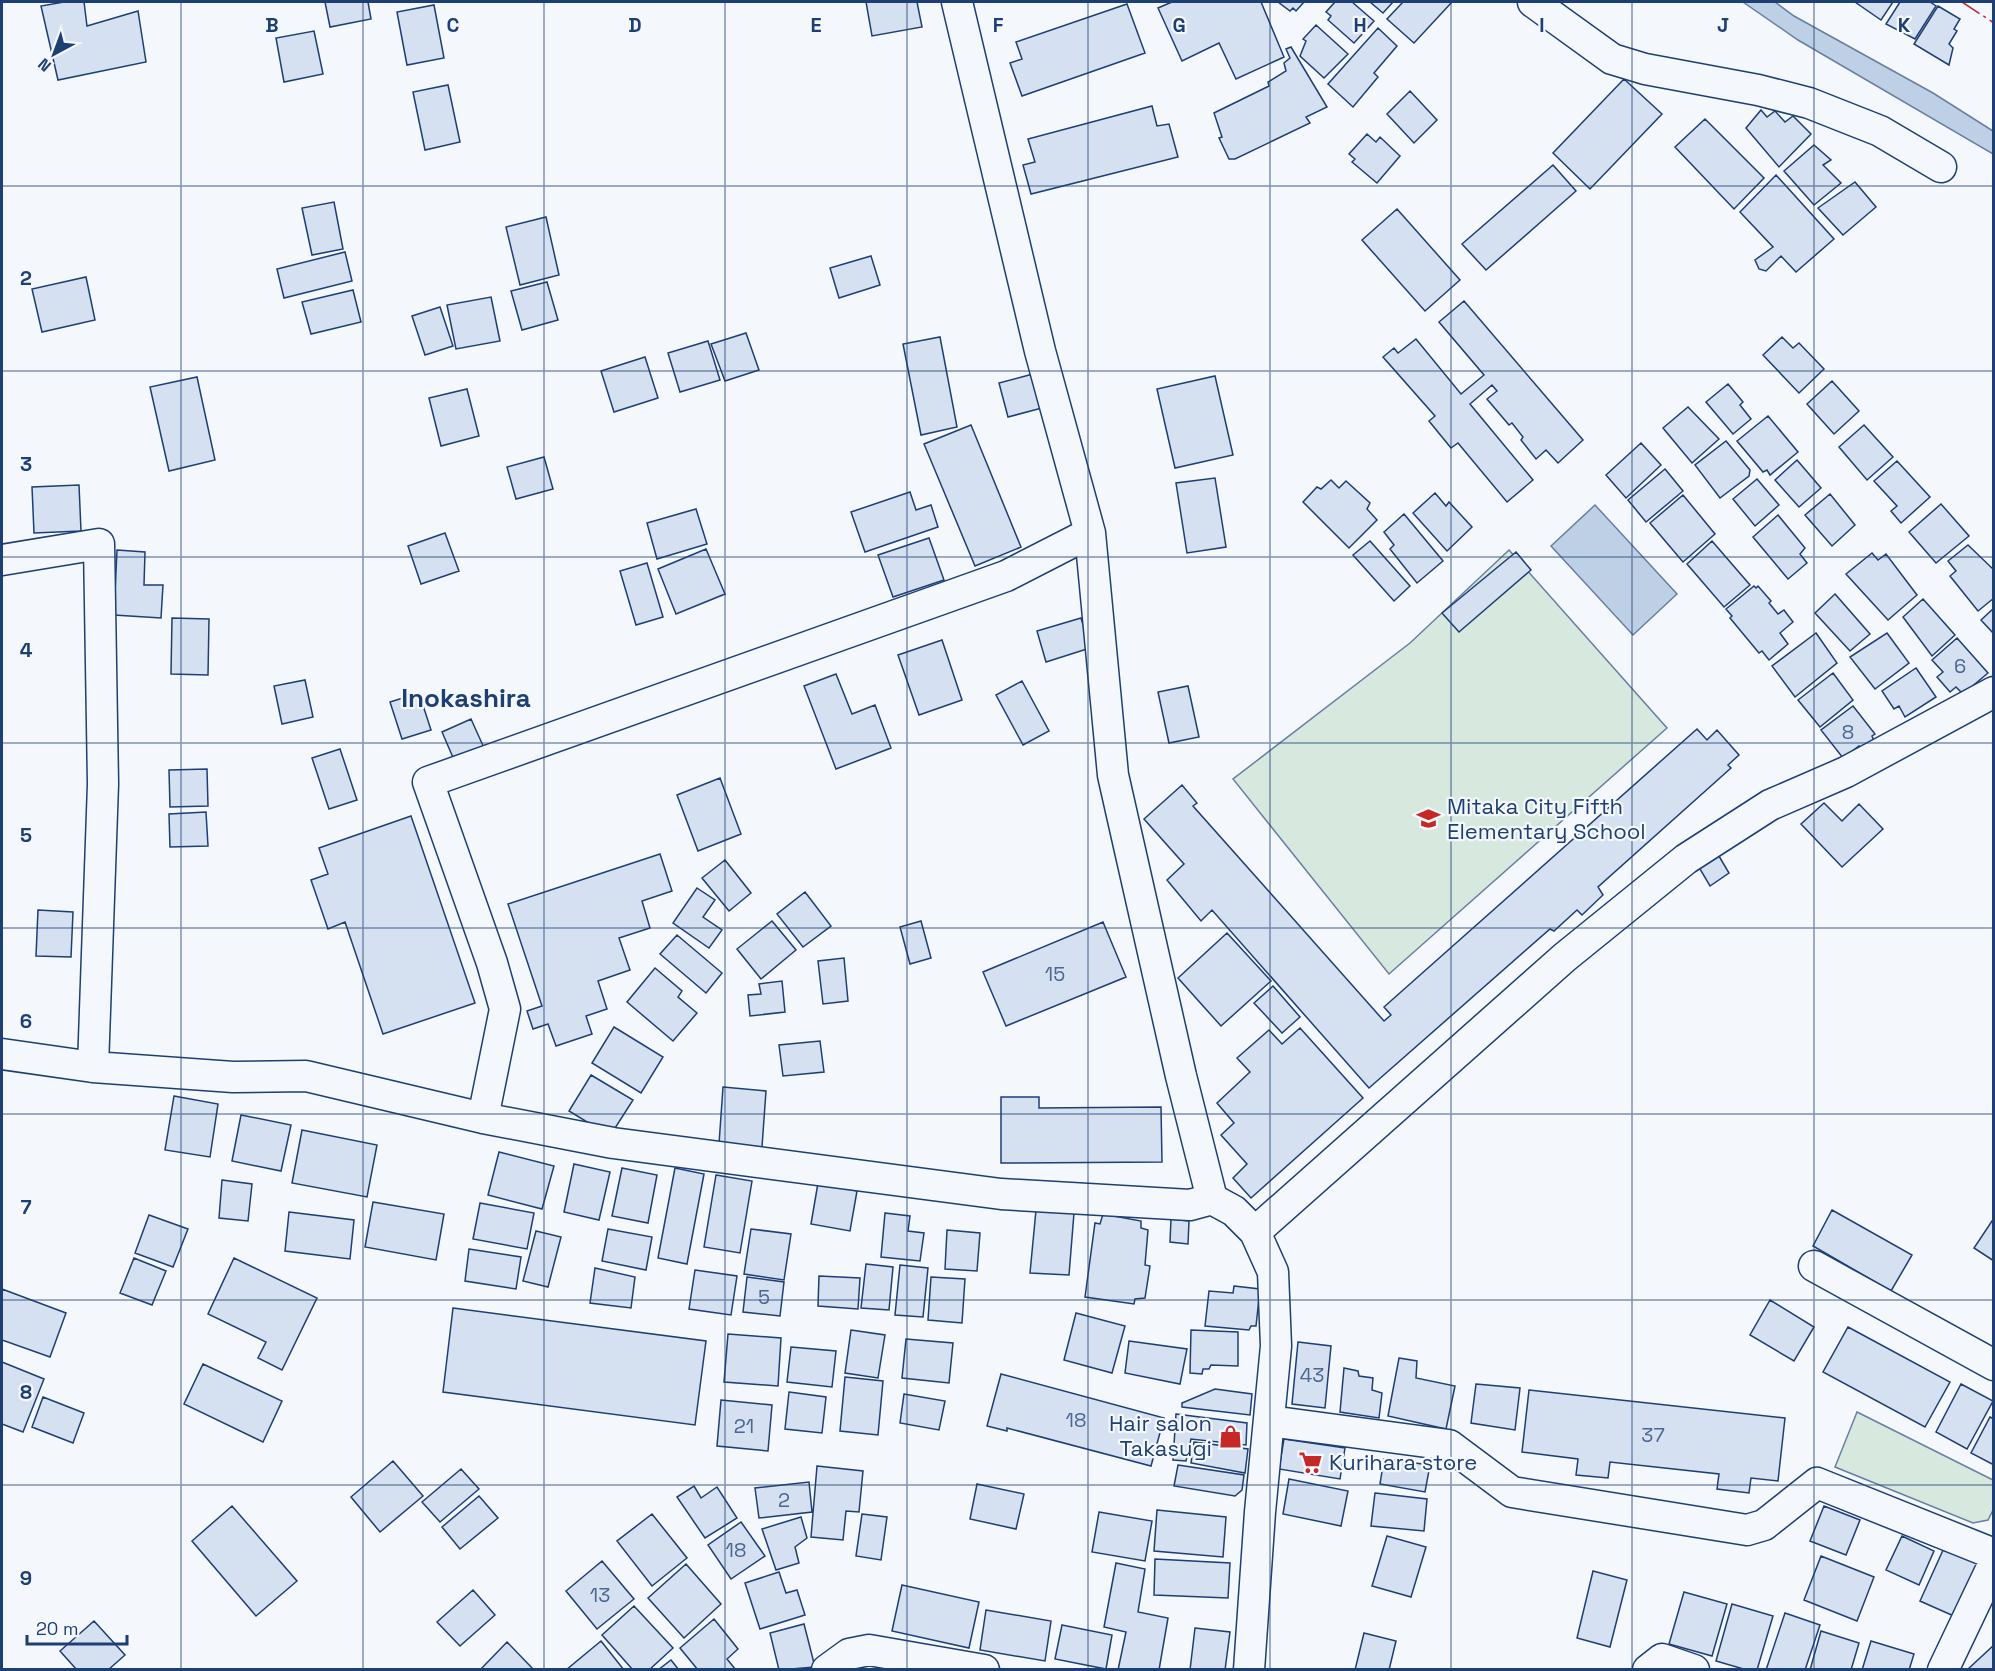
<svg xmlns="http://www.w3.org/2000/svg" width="1995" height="1671" font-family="'Space Grotesk',sans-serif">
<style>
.green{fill:#d7e8df;stroke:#687fa3;stroke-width:1.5}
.water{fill:#bed0e5;stroke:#687fa3;stroke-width:1.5}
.building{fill:#d5e0f0;stroke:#1d3f73;stroke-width:1.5}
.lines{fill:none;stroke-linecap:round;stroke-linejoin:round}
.minor-casing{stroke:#1d3f73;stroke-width:33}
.minor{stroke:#f4f7fb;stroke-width:30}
.power{stroke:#c62828;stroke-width:1.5;stroke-dasharray:21 4.5 3 4.5;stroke-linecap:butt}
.grid{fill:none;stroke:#1d3f73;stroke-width:1.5;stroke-opacity:0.55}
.labels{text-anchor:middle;stroke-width:4.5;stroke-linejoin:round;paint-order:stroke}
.number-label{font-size:20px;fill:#4b6792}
.poi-label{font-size:22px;fill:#1d3f73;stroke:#f4f7fb;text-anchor:start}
.quarter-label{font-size:26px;font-weight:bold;fill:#1d3f73;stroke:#f4f7fb}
.grid-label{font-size:20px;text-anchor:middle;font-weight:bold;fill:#1d3f73;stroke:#f4f7fb;stroke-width:4.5;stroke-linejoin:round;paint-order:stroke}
</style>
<rect width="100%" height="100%" fill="#f4f7fb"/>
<!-- green -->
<path class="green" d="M1509,550L1667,728L1389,974L1233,779L1410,643Z
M1857,1412L1993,1480V1510L1988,1520L1973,1523L1835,1467Z"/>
<!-- water -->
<path class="water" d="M1743,2H1775L1794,16L1933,93L1993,131V154L1798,40Z
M1595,505L1677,594L1633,635L1551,546Z"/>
<!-- building -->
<path class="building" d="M64,2H84L87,26L138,11L146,62L58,80L41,6Z
M325,2H368L371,19L330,27Z
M866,2H917L922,27L872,36Z
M1172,2H1261L1284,57L1236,79L1219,43L1182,61L1158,8Z
M1278,2H1304L1296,11L1293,8L1290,11Z
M1335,2H1352L1374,21L1354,43L1328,20L1331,16L1326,12Z
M1370,2H1393L1383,13Z
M1403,2H1452L1414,43L1387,19Z
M1855,2H1893L1881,20Z
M1900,2H1930L1936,6L1915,39L1886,24Z
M1127,4L1145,53L1022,96L1010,63L1022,59L1016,42Z
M434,5L444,58L407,65L397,12Z
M1938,6L1960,19L1954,29L1957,31L1949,44L1953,48L1949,65L1914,44Z
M1316,25L1348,54L1324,78L1300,56L1306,41L1303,39Z
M1378,28L1397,46L1374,73L1378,77L1353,107L1328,84Z
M314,31L323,74L284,82L276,38Z
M1291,47L1327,107L1306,117L1310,123L1235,159H1229L1219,138L1222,137L1214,113L1269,86L1268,82L1286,71L1284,63L1290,58L1286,49Z
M1624,79L1662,114L1590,189L1553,153Z
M448,85L460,142L425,150L413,92Z
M1410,91L1437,120L1414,143L1387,114Z
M1152,106L1157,126L1169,124L1178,157L1031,194L1023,165L1035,162L1028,139Z
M1761,110L1767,117L1775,111L1785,122L1793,116L1811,134L1779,167L1746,128Z
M1705,119L1764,178L1734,209L1675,147Z
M1367,134L1376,142L1380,137L1400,156L1377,183L1352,162L1355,159L1349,154Z
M1814,145L1831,160L1823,165L1841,183L1814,205L1784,171Z
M1553,165L1576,191L1486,270L1462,244Z
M1776,175L1834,239L1796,272L1781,256L1766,271L1759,269L1755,260L1773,247L1740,212Z
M1855,182L1876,207L1843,235L1818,208Z
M334,202L343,249L312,255L302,208Z
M1397,209L1460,280L1425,311L1362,240Z
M546,217L559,275L520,285L506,227Z
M345,252L352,281L284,298L277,269Z
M871,256L880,285L839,298L830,268Z
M86,277L95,320L42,332L32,289Z
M547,282L558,320L522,330L511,291Z
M353,290L361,322L311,334L302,302Z
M491,297L500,341L456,349L447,305Z
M1464,301L1583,440L1558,463L1546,450L1536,459L1521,440L1523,437L1512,423L1509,425L1487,399L1497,391L1492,385L1470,404L1533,480L1507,502L1458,443L1451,448L1429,421L1435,416L1383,357L1394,348L1398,353L1416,339L1461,394L1484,375L1439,322Z
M440,307L453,346L425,355L412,316Z
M746,333L759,370L725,381L711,344Z
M940,337L957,427L921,435L903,344Z
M1782,337L1793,348L1799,343L1824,369L1799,393L1763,355Z
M708,341L720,380L680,392L668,353Z
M645,357L658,398L614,412L601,371Z
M1033,374L1042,408L1008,417L999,383Z
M1215,376L1233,455L1175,468L1157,389Z
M197,377L215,460L169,471L150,387Z
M1832,381L1859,411L1834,434L1807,404Z
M1728,384L1743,402L1740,405L1751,419L1733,434L1706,402Z
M467,389L479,436L441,446L429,398Z
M1688,407L1719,439L1692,463L1663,428Z
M1768,416L1798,452L1770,475L1767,470L1763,472L1737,441Z
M971,425L1021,547L975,566L924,444Z
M1864,425L1893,457L1867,480L1839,447Z
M1726,441L1750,470L1749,476L1720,498L1695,465Z
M1641,443L1661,465L1626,498L1606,475Z
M544,457L553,489L516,499L507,467Z
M1797,460L1821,488L1799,507L1775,480Z
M1897,461L1930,497L1901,523L1891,511L1897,506L1874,481Z
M1665,469L1683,491L1646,522L1628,500Z
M1215,478L1226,547L1187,553L1176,483Z
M1757,479L1779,505L1755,526L1733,499Z
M1331,480L1339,488L1346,481L1370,503L1367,509L1377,520L1349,548L1303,502L1317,487L1321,489Z
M79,485L81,531L34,533L32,487Z
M910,492L916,510L931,505L938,527L865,552L851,512Z
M1435,493L1446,506L1449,502L1472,527L1447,551L1413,513Z
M1830,494L1855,525L1832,546L1805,515Z
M1683,495L1715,534L1683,562L1650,523Z
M1941,504L1969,536L1936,563L1909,532Z
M696,509L707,544L657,559L647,523Z
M1404,514L1443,561L1417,583L1390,549L1394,545L1384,532Z
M1778,515L1805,548L1800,554L1807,563L1788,579L1753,537Z
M445,533L459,571L421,584L408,546Z
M929,538L944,580L893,597L878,555Z
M1370,541L1410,586L1394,601L1353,555Z
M1712,541L1750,585L1724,607L1687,564Z
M1968,545L1994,570V598L1978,611L1950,576L1956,571L1948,561Z
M706,549L725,594L676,614L658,569Z
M117,550L145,552L144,585H163L161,618L114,615Z
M1516,552L1531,570L1459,632L1442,613Z
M1872,553L1878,560L1886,554L1917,595L1888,620L1846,574Z
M647,563L663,617L636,625L620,571Z
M1754,586L1756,588L1758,586L1771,601L1769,603L1778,614L1784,610L1793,622L1780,633L1788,644L1769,660L1762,651L1759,653L1730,618L1732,616L1726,609Z
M1835,594L1870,634L1850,651L1815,613Z
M1923,599L1955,635L1932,656L1903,617Z
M1994,608V634L1981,620Z
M172,618L209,619L208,675L171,674Z
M1081,618L1090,648L1046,662L1037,631Z
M1816,633L1837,663L1795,697L1772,666Z
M1887,633L1909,663L1875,689L1850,657Z
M1957,638L1988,673L1963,694L1956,687L1950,692L1937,677L1943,672L1932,660Z
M942,640L962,700L919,715L898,655Z
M1916,668L1936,697L1905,717L1899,706L1894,709L1882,691Z
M1833,673L1853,700L1820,727L1798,700Z
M836,674L852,714L875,705L891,748L836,769L804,686Z
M305,680L313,717L282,724L274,686Z
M1022,681L1049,731L1023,745L996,695Z
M1188,686L1199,737L1169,743L1158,692Z
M419,693L431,730L402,739L390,702Z
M1853,706L1875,734L1872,736L1874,741L1863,749L1859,746L1843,758L1821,730Z
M471,719L485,750L455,762L442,732Z
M1697,729L1707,740L1717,730L1739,755L1728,765L1731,768L1598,887L1603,895L1582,915L1577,910L1554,931L1550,929L1369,1088L1212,910L1201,921L1167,880L1184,864L1144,819L1182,785L1197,803L1193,806L1384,1021L1391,1015L1384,1007Z
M340,749L357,800L329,809L312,758Z
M207,769L208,806L170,807L169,770Z
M720,778L741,834L698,851L677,795Z
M1824,803L1842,821L1859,804L1883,829L1842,867L1801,824Z
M206,812L208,846L170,847L169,814Z
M411,816L475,1003L383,1034L345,922L328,929L311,880L328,874L319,848Z
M1716,851L1729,873L1710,886L1697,864Z
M660,854L672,891L642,901L650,928L619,938L630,970L598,981L607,1009L586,1016L592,1034L556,1046L548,1024L533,1029L527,1011L542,1006L508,904Z
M725,860L751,893L729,911L702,878Z
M697,888L715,900L703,917L722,930L709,948L673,923Z
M805,892L831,926L803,947L777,914Z
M38,910L73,912L71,957L36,956Z
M772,921L796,950L761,979L737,949Z
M921,921L931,958L910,964L900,927Z
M1103,922L1126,977L1006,1026L983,972Z
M1227,933L1271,981L1221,1026L1178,978Z
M677,935L722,973L706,993L660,954Z
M844,958L848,1001L823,1004L818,961Z
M655,968L682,991L678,997L697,1013L673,1041L627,1002Z
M782,981L785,1012L750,1016L748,995L761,994L759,984Z
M1273,986L1300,1017L1282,1033L1254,1003Z
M614,1027L663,1057L641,1093L592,1063Z
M1300,1028L1363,1098L1251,1198L1233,1178L1247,1164L1221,1135L1234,1123L1217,1103L1250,1072L1237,1058L1269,1030L1282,1044Z
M820,1041L824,1072L783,1076L779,1045Z
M591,1075L633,1100L610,1136L569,1111Z
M723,1087L766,1091L762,1147L719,1144Z
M174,1096L218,1104L210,1157L165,1150Z
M1001,1097H1039V1108L1161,1107L1162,1162L1001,1163Z
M241,1115L291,1125L281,1171L232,1161Z
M302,1130L377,1145L367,1197L292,1183Z
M499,1152L554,1166L542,1209L488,1195Z
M574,1164L610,1172L599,1220L564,1212Z
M622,1168L657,1175L648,1223L612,1216Z
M675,1168L704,1174L687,1264L658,1258Z
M716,1175L752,1181L740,1253L704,1247Z
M222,1180L252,1184L248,1221L219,1218Z
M818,1183L857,1191L850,1231L811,1224Z
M373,1202L444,1214L436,1260L365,1247Z
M480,1203L534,1213L527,1249L473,1239Z
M1036,1210L1074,1213L1069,1275L1030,1273Z
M1832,1210L1912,1255L1891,1291L1813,1246Z
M289,1212L354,1220L350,1259L285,1251Z
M885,1213L910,1216L908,1231L924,1233L920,1261L881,1257Z
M1103,1214L1141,1221V1228L1148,1230L1145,1265L1150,1266L1145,1298L1135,1299L1134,1304L1085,1297L1095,1223L1100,1224Z
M149,1215L188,1229L173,1267L135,1253Z
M1171,1219L1189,1221L1188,1244L1170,1242Z
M1992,1221L1994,1222V1261L1974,1248Z
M608,1229L652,1237L646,1270L602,1261Z
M751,1229L791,1234L784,1280L744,1274Z
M947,1230L980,1233L977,1271L945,1269Z
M536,1231L561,1237L548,1287L523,1281Z
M469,1249L521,1257L516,1289L465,1281Z
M134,1258L166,1271L152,1305L120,1293Z
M234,1258L317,1298L282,1370L258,1358L266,1342L208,1314Z
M866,1264L893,1267L889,1310L861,1308Z
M900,1265L928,1268L923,1317L895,1315Z
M595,1268L635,1277L631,1308L590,1303Z
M695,1270L737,1276L731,1315L689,1309Z
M819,1276L860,1278L858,1309L818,1306Z
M747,1277L784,1282L780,1316L743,1312Z
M931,1277L965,1279L962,1323L928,1320Z
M1234,1286L1260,1289L1256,1326H1251L1249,1330L1205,1326L1209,1291L1233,1293Z
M2,1289L66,1313L50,1357L2,1340Z
M1770,1300L1814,1327L1794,1361L1750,1335Z
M453,1308L706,1341L695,1425L443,1392Z
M1076,1313L1125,1326L1112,1373L1064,1360Z
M1848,1327L1950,1382L1925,1427L1823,1372Z
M851,1330L885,1335L878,1378L845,1373Z
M1191,1330L1238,1332V1366L1211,1365L1209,1369H1203L1202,1374L1190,1373Z
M728,1334L781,1338L778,1386L724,1382Z
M906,1339L953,1343L949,1383L902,1378Z
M1129,1341L1187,1349L1180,1384L1125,1373Z
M1298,1342L1331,1346L1325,1408L1292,1404Z
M791,1347L836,1351L832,1387L787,1382Z
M1399,1358L1417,1361L1416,1378L1455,1386L1446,1429L1388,1416Z
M2,1362L44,1379L23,1432L2,1424Z
M203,1364L282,1401L263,1442L184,1404Z
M1344,1368L1358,1371L1359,1376L1373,1378L1372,1390L1382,1393L1379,1418L1340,1412Z
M1001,1374L1164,1418L1151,1466L1007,1428V1431L987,1426Z
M845,1377L883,1381L878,1435L840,1431Z
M1476,1384L1520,1388L1515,1430L1471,1423Z
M1961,1384L1993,1401L1967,1449L1936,1432Z
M1215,1389L1252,1394L1250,1415L1182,1407V1403Z
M1529,1390L1785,1418L1778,1481L1751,1478L1749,1493L1717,1489L1719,1474L1610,1462L1608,1478L1576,1475L1578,1459L1522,1452Z
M789,1392L826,1397L822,1433L785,1429Z
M904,1394L945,1401L939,1430L900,1423Z
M43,1397L84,1413L73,1443L32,1427Z
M721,1400L772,1405L768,1451L717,1446Z
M1176,1414L1247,1423L1246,1445L1191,1439L1186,1461L1173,1460Z
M1990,1417L1994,1419V1465L1971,1453Z
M1284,1439L1345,1448L1340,1479L1279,1469Z
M1194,1442L1248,1449L1245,1473L1191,1463Z
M1384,1459L1430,1465L1425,1492L1380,1484Z
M393,1461L423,1496L380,1532L351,1497Z
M1178,1465L1244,1475L1242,1490L1235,1496L1174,1486Z
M817,1466L863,1471L859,1512L846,1511L843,1540L811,1537Z
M461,1469L479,1489L440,1522L422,1502Z
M1289,1479L1348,1491L1341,1526L1283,1514Z
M809,1482L812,1512L759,1518L755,1488Z
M977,1484L1024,1494L1016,1529L970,1519Z
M694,1486L701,1498L717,1487L737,1518L705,1538L677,1497Z
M1375,1493L1427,1499L1424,1531L1371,1526Z
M479,1496L498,1518L460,1549L442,1527Z
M232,1506L297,1581L256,1616L192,1541Z
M1824,1506L1860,1520L1846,1555L1810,1541Z
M1157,1510L1226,1517L1223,1557L1154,1551Z
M1099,1512L1152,1521L1145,1561L1092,1552Z
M652,1514L687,1558L652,1586L617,1541Z
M862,1514L887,1517L881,1560L856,1556Z
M801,1517L807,1538L795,1547L799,1563L776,1570L762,1529Z
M741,1522L765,1556L731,1579L708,1545Z
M1387,1536L1426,1547L1411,1597L1372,1586Z
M1902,1536L1934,1551L1919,1585L1886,1570Z
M1944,1548L1979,1564L1956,1617L1920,1601Z
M1821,1556L1874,1577L1857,1621L1804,1600Z
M1155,1559L1230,1563L1228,1598L1154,1595Z
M602,1561L634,1599L597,1629L566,1591Z
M1116,1563L1145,1569L1138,1612L1168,1618L1159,1670H1118L1126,1632L1104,1627Z
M686,1564L721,1604L684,1638L648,1598Z
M1593,1571L1627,1580L1610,1647L1577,1638Z
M779,1572L786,1593L797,1590L805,1615L760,1629L745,1583Z
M902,1585L979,1602L969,1648L892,1631Z
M473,1590L495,1615L460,1646L437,1622Z
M1684,1592L1727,1604L1712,1656L1669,1644Z
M1732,1604L1773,1616L1757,1670H1747L1716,1661Z
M634,1606L673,1648L649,1670H633L602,1635Z
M986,1610L1051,1621L1045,1661L980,1650Z
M1785,1613L1820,1625L1805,1670H1766Z
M714,1619L738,1649L727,1659L736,1670H698L680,1648Z
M94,1621L125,1655L108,1670H77L60,1651Z
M804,1624L815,1667L779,1670L770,1633Z
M1062,1625L1112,1635L1106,1669L1055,1659Z
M1195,1628L1230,1632L1225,1670H1190Z
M1821,1631L1859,1643L1851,1670H1810Z
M1364,1633L1396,1641L1389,1670H1355Z
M601,1641L624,1670H566Z
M1871,1641L1914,1654L1909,1670H1862Z
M507,1642L534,1670H480Z
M1994,1645V1670H1967Z
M671,1660L679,1670H658Z"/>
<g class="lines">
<defs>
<path id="minor" d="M957,2L1040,351L1090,533L1113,775L1181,1076L1212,1199L1234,1211L1255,1232L1273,1272L1276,1346L1260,1512L1249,1670
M1533,2L1612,59L1645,69L1758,90L1809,103L1880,131L1941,167
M2,560L99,544L103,784L93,1067
M2,1054L93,1067L233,1077L306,1076L483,1118L613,1143L1001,1194L1190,1205L1212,1199
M483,1118L505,1009L492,963L428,782L1006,576L1090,533
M1255,1232L1565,957L1686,859L1770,805L1846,772L1994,692
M1814,1266L1994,1365
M1270,1421L1449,1445L1512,1492L1747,1530L1764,1525L1817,1483L1994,1554
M827,1670L849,1654L869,1650L984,1670
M1648,1670L1662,1659L1694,1670
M1943,1670L1994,1563"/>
</defs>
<!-- minor casing -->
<use href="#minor" class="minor-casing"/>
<!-- minor -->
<use href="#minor" class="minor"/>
<!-- power -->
<path class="power" d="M1962,2L1994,23"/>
</g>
<!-- grid -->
<path class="grid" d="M181,2V1670M363,2V1670M544,2V1670M725,2V1670M907,2V1670M1088,2V1670M1270,2V1670M1451,2V1670M1632,2V1670M1814,2V1670M2,186H1994M2,371H1994M2,557H1994M2,743H1994M2,928H1994M2,1114H1994M2,1300H1994M2,1485H1994"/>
<!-- icons -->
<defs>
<symbol id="school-bare" viewBox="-9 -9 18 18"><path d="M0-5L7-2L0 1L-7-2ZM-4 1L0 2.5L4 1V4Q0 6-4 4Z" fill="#c62828" stroke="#f4f7fb" stroke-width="2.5" paint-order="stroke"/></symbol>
<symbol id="shop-bare" viewBox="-9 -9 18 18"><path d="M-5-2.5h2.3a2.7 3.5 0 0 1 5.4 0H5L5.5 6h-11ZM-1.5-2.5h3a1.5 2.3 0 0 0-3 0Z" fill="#c62828" stroke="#f4f7fb" stroke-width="2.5" paint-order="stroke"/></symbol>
<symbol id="supermarket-bare" viewBox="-9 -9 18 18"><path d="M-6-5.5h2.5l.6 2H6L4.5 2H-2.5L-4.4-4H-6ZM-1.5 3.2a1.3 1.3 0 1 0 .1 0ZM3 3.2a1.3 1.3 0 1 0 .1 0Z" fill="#c62828" stroke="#f4f7fb" stroke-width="2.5" paint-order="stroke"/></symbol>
</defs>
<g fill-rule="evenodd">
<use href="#school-bare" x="1412" y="802" width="33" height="33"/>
<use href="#shop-bare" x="1214" y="1420" width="33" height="33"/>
<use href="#supermarket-bare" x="1294" y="1446" width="33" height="33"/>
</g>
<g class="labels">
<!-- number labels -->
<g class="number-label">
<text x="1960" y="673">6</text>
<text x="1848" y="739">8</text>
<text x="1055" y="981">15</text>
<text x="764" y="1304">5</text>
<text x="1312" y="1382">43</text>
<text x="1076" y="1427">18</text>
<text x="744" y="1433">21</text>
<text x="1653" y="1442">37</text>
<text x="784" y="1507">2</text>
<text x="736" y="1557">18</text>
<text x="600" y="1602">13</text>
</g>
<!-- poi labels -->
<g class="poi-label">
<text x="1447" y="814">Mitaka City Fifth<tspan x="1447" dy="25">Elementary School</tspan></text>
<text x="1212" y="1431" text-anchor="end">Hair salon<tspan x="1212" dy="25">Takasugi</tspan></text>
<text x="1329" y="1470">Kurihara store</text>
</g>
<!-- quarter labels -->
<g class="quarter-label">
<text x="466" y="707">Inokashira</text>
</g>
</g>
<g class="grid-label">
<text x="272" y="32">B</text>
<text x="453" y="32">C</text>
<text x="635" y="32">D</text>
<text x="816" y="32">E</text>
<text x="998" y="32">F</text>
<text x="1179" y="32">G</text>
<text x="1360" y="32">H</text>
<text x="1542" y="32">I</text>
<text x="1723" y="32">J</text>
<text x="1904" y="32">K</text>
<text x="26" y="285">2</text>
<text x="26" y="471">3</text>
<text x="26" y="657">4</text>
<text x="26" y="842">5</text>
<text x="26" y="1028">6</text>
<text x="26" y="1214">7</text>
<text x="26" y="1399">8</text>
<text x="26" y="1585">9</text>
</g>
<!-- border -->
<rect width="1995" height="1671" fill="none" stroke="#1d3f73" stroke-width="6"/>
<!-- north arrow -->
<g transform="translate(54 54) rotate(221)" stroke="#f4f7fb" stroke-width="4.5" paint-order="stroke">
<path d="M0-4.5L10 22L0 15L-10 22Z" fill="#1d3f73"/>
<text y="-9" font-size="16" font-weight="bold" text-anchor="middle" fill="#1d3f73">N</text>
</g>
<!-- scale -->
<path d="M27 1635v9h100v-9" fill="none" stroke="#1d3f73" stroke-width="3"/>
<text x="36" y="1635" font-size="18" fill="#1d3f73" stroke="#f4f7fb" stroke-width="4.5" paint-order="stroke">20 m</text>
</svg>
